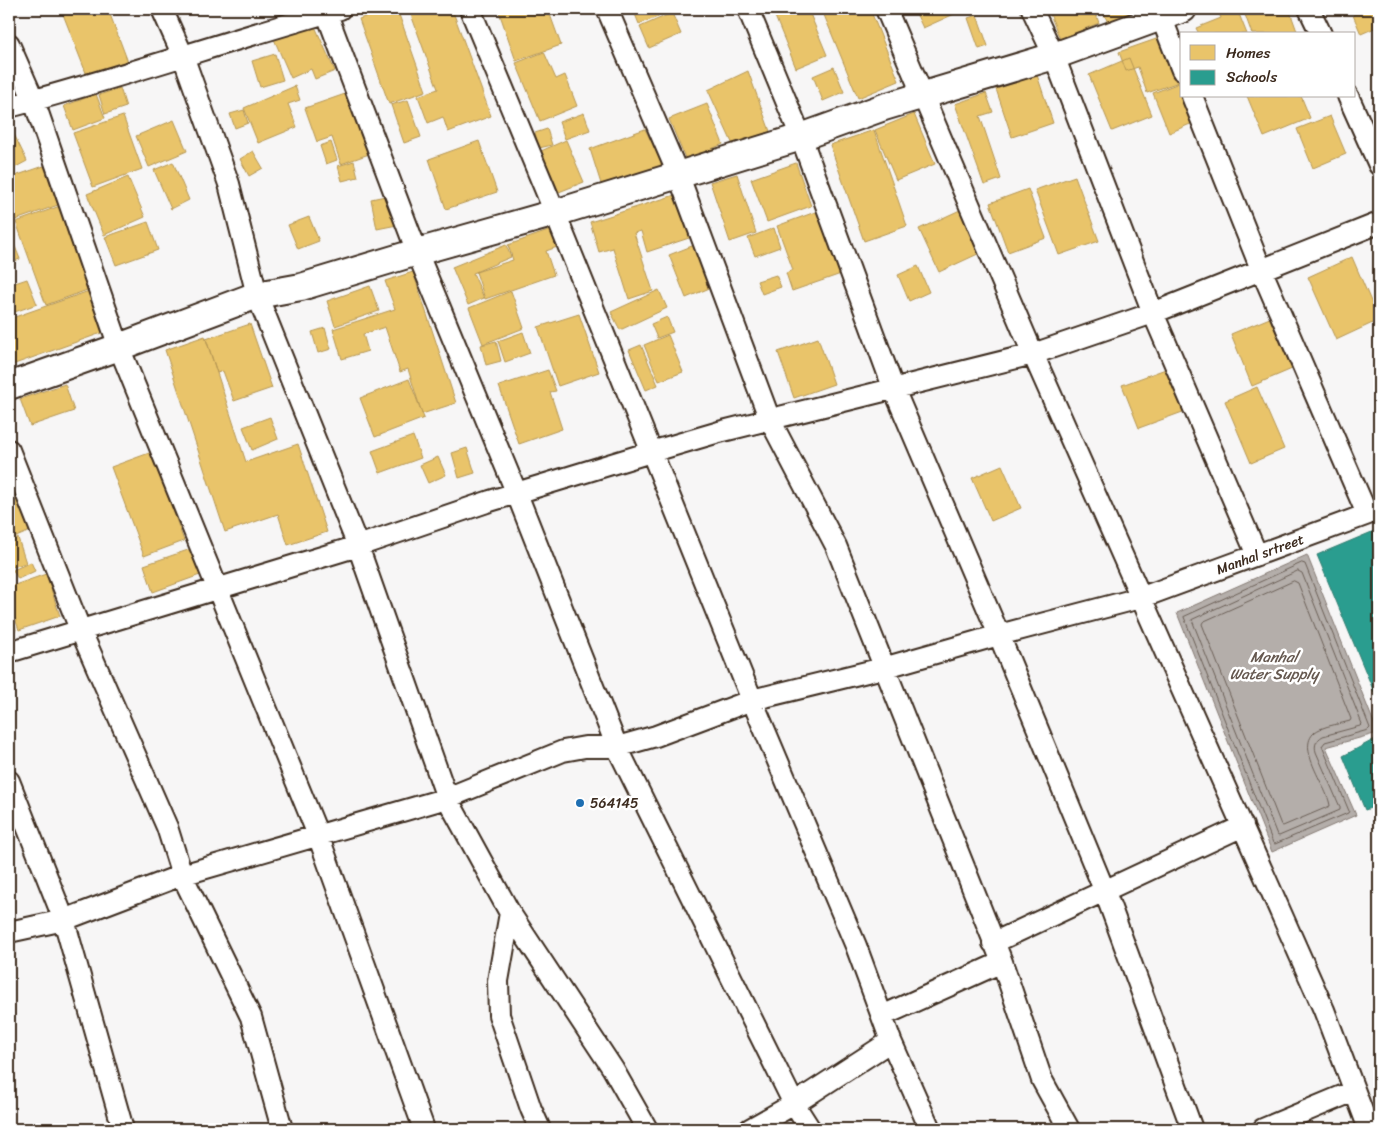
<svg xmlns="http://www.w3.org/2000/svg" width="1388" height="1138" font-family="Sriracha,sans-serif">
<style>
.water{fill:#b4aeaa;stroke:#847972}
.homes{fill:#e9c46a;stroke:#b59653}
.schools{fill:#2a9d8f;stroke:#2f7a6d}
.lines{fill:none;stroke-linecap:round;stroke-linejoin:round}
.shore{stroke:#6b5f56;stroke-width:1}
.minor-casing{stroke:#3b2a1e;stroke-width:24}
.tertiary-casing{stroke:#3b2a1e;stroke-width:30}
.minor{stroke:#fff;stroke-width:20}
.tertiary{stroke:#fff;stroke-width:26}
.poi-dot{fill:#1f6fb2;stroke:#fff;stroke-width:2}
.labels{text-anchor:middle;stroke-width:5;stroke-linejoin:round;paint-order:stroke}
.street-label{font-size:14px;fill:#3b2a1e;stroke:#fff}
.poi-label{font-size:14px;fill:#3b2a1e;stroke:#fff;text-anchor:start}
.water-label{font-size:15px;font-style:italic;fill:#65584f;stroke:#fff}
</style>
<rect width="100%" height="100%" fill="#f7f6f6"/>
<filter id="ink" filterUnits="userSpaceOnUse"><feTurbulence type="fractalNoise" baseFrequency=".02" numOctaves="2"/><feDisplacementMap in="SourceGraphic" scale="10" xChannelSelector="R" yChannelSelector="G"/><feConvolveMatrix kernelMatrix="1 2 1 2 8 2 1 2 1" color-interpolation-filters="sRGB"/></filter>
<g filter="url(#ink)">
<!-- water -->
<path class="water" d="M1307,555L1378,733L1326,747L1356,815L1272,852L1177,613Z"/>
<!-- homes -->
<path class="homes" d="M61,9H108L128,62L88,78Z
M387,9H397L426,91L389,104L359,19Z
M409,9H452L491,116L448,132L443,117L428,123L418,96L438,89Z
M498,9H548L561,45L516,61Z
M633,9H655L658,17L639,24Z
M772,9H808L827,55L796,68Z
M833,9H870L899,81L858,98L824,15L834,11Z
M914,9H960L961,11L923,28Z
M1048,9H1094L1099,23L1060,39Z
M1102,9H1142L1108,23Z
M1217,9H1237L1247,34H1199L1196,28L1221,18Z
M1243,9H1289L1298,34H1252Z
M1337,9H1353L1339,14Z
M1367,9H1379V31L1377,27L1361,34L1353,15Z
M672,13L681,34L649,48L640,27Z
M977,15L988,46L979,49L968,18Z
M313,22L335,71L315,79L311,69L291,78L274,39Z
M1162,37L1179,82L1147,93L1138,67L1126,71L1119,52Z
M544,52L556,79L565,75L577,106L540,121L516,63Z
M275,54L283,80L260,87L252,61Z
M1129,58L1152,115L1112,131L1089,75Z
M834,67L844,92L823,101L813,76Z
M748,71L771,134L734,147L708,90Z
M1037,75L1053,123L1012,137L996,89Z
M1179,83L1182,90V96H1184L1195,122L1169,133L1153,93Z
M295,86L300,100L288,104L297,127L258,143L244,108Z
M120,88L126,107L105,114L99,95Z
M348,93L369,154L341,164L332,137L317,142L305,108Z
M986,93L993,112L980,116L1001,179L984,185L955,104Z
M96,94L105,118L73,130L64,106Z
M1247,96H1301L1310,118L1264,137Z
M408,100L421,137L404,143L391,105Z
M707,104L723,144L686,160L669,119Z
M244,110L248,123L235,128L230,114Z
M584,113L590,130L565,139L559,122Z
M914,114L935,164L896,180L875,130Z
M123,116L142,169L93,187L73,133Z
M1330,116L1346,154L1313,168L1297,129Z
M174,120L187,151L149,167L136,136Z
M9,124L27,161L12,169L9,163Z
M547,129L552,145L539,148L535,133Z
M645,129L664,167L602,187L590,149Z
M874,130L907,226L864,241L830,145Z
M566,140L584,182L559,192L541,151Z
M479,141L497,192L446,209L429,159Z
M331,142L337,160L326,164L320,146Z
M253,151L263,168L249,176L240,159Z
M354,161L358,177L342,181L338,166Z
M173,162L189,200L171,209L154,170Z
M796,163L811,206L767,222L751,179Z
M44,166L58,205L10,222L9,178Z
M737,174L756,233L730,242L710,182Z
M1075,176L1099,241L1059,255L1035,190Z
M128,177L145,217L104,235L87,194Z
M1028,189L1046,238L1008,252L990,203Z
M678,194L692,237L647,252L641,231L634,233L653,291L629,299L613,248L599,252L590,222Z
M390,195L397,225L377,229L371,199Z
M60,206L90,289L46,305L16,222Z
M960,210L980,253L939,272L919,229Z
M818,211L841,274L792,291L786,273L793,270L777,226Z
M309,217L319,241L298,249L288,225Z
M148,222L158,250L116,265L105,237Z
M774,228L780,247L755,256L748,238Z
M554,229L560,246L546,251L554,275L485,299L476,272L513,260L508,245Z
M702,242L719,284L686,298L669,255Z
M14,244L20,259L9,263V246Z
M506,245L511,257L473,273L484,298L468,305L452,267Z
M1352,257L1379,320L1336,340L1308,277Z
M918,266L929,292L909,301L898,275Z
M413,272L456,403L422,414L408,369L400,372L385,327L363,334L368,351L342,359L333,329L395,309L385,281Z
M9,275L12,284L27,279L37,304L9,314Z
M776,275L781,287L762,294L757,281Z
M370,286L379,311L335,326L327,301Z
M92,290L107,331L9,366V319Z
M659,290L667,308L620,330L611,312Z
M511,291L524,328L483,344L469,308Z
M579,314L599,372L558,386L538,327Z
M1277,315L1299,366L1252,386L1231,334Z
M667,317L673,332L657,338L651,324Z
M250,324L272,388L234,401L223,371L217,373L206,339Z
M325,328L331,349L318,353L312,332Z
M523,332L530,353L505,362L498,341Z
M668,335L683,372L659,381L644,345Z
M205,336L246,462L298,444L327,532L288,545L278,514L225,532L165,350Z
M818,338L834,384L794,398L778,352Z
M496,341L501,361L486,365L481,345Z
M641,345L658,385L646,390L629,350Z
M1171,367L1188,410L1139,428L1122,385Z
M548,370L556,391L550,392L562,429L519,444L499,386Z
M409,379L424,418L375,437L360,398Z
M65,384L74,411L30,426L20,399Z
M1257,387L1284,449L1251,463L1225,401Z
M270,417L278,439L252,450L243,427Z
M413,436L421,458L380,473L372,451Z
M467,448L475,473L459,478L452,453Z
M9,452L21,487L9,491Z
M152,452L184,541L144,556L111,467Z
M438,457L446,475L428,483L420,465Z
M1002,465L1021,508L991,521L972,478Z
M21,492L35,529L9,540V497Z
M18,538L26,563L9,568V541Z
M191,549L200,575L153,592L144,565Z
M31,562L35,571L18,579L13,570Z
M46,574L60,616L19,630L9,601V587Z
M9,610L16,630L9,633Z"/>
<!-- schools -->
<path class="schools" d="M1379,529V704L1317,555Z
M1379,737V805L1365,810L1343,756Z"/>
<g class="lines">
<!-- shore -->
<path class="shore" d="M1302,563L1305,564L1370,728L1368,730L1325,742L1322,746L1349,811L1348,813L1275,844L1273,843L1184,617Z
M1298,571L1302,573L1362,724L1360,726L1323,736C1316,740 1314,745 1316,752L1340,807V810L1279,836L1277,835L1192,620Z
M1294,581L1298,583L1351,719L1350,721C1340,724 1329,725 1320,729C1290,743 1328,786 1330,806L1283,826L1281,825L1202,624L1203,622Z"/>
<defs>
<path id="minor" d="M162,9L183,56L229,184L257,295L358,546L447,798L510,913L613,1069L647,1129
M325,9L417,252L517,494L617,747L794,1104L810,1129
M470,9L555,213L752,700L856,946L891,1041L930,1129
M607,9L678,174L770,420L836,546L1002,962L1042,1080L1069,1129
M748,9L801,137L893,387L999,635L1105,892L1192,1129
M886,9L1033,354L1324,1010L1369,1129
M1032,9L1054,56L1153,313L1257,555
M1158,9L1182,70
M1309,9L1321,34
M9,44L34,101L119,347L318,835L424,1129
M1192,96L1261,269L1367,514
M1348,96L1379,165
M9,107C120,78 229,40 340,9
M9,450L80,629L167,827L182,875L251,1017L282,1129
M9,652L358,546L490,501L651,452L719,432L1033,354L1153,313L1379,223
M9,781L64,920L123,1129
M510,913L498,981L499,1015L531,1109L540,1129
M9,932L64,920L182,875L447,798L563,751L585,747H617L656,736L752,700L883,668L999,635L1140,598L1379,510
M993,943L1243,826
M882,1016L1002,962
M750,1129L794,1104L891,1041
M1263,1129L1354,1091"/>
<path id="tertiary" d="M9,386L119,347L257,295L301,287L417,252L555,213L801,137L884,107L1054,56L1183,9"/>
</defs>
<!-- minor casing -->
<use href="#minor" class="minor-casing"/>
<!-- tertiary casing -->
<use href="#tertiary" class="tertiary-casing"/>
<!-- minor -->
<use href="#minor" class="minor"/>
<!-- tertiary -->
<use href="#tertiary" class="tertiary"/>
</g>
</g>
<!-- markers -->
<circle class="poi-dot" cx="580" cy="803" r="5"/>
<g class="labels">
<!-- street labels -->
<g class="street-label">
<text transform="translate(1260 554) rotate(-20)" y="5">Manhal srtreet</text>
</g>
<!-- poi labels -->
<g class="poi-label">
<text x="590" y="808">564145</text>
</g>
<!-- water labels -->
<g class="water-label">
<text x="1274" y="662">Manhal<tspan x="1274" dy="17">Water Supply</tspan></text>
</g>
</g>
<!-- margin -->
<rect width="1388" height="1138" fill="none" stroke="#fff" stroke-width="30"/>
<rect x="15" y="15" width="1358" height="1108" fill="none" stroke="#3b2a1e" stroke-width="2" filter="url(#ink)"/>
<!-- legend -->
<rect x="1180" y="32" width="175" height="65" fill="#ffffff" stroke="#b1aaa5"/>
<rect x="1190" y="45" width="25" height="15" fill="#e9c46a" stroke="#b1aaa5"/>
<text x="1226" y="58" font-size="15" fill="#3b2a1e">Homes</text>
<rect x="1190" y="70" width="25" height="15" fill="#2a9d8f" stroke="#b1aaa5"/>
<text x="1226" y="82" font-size="15" fill="#3b2a1e">Schools</text>
</svg>
